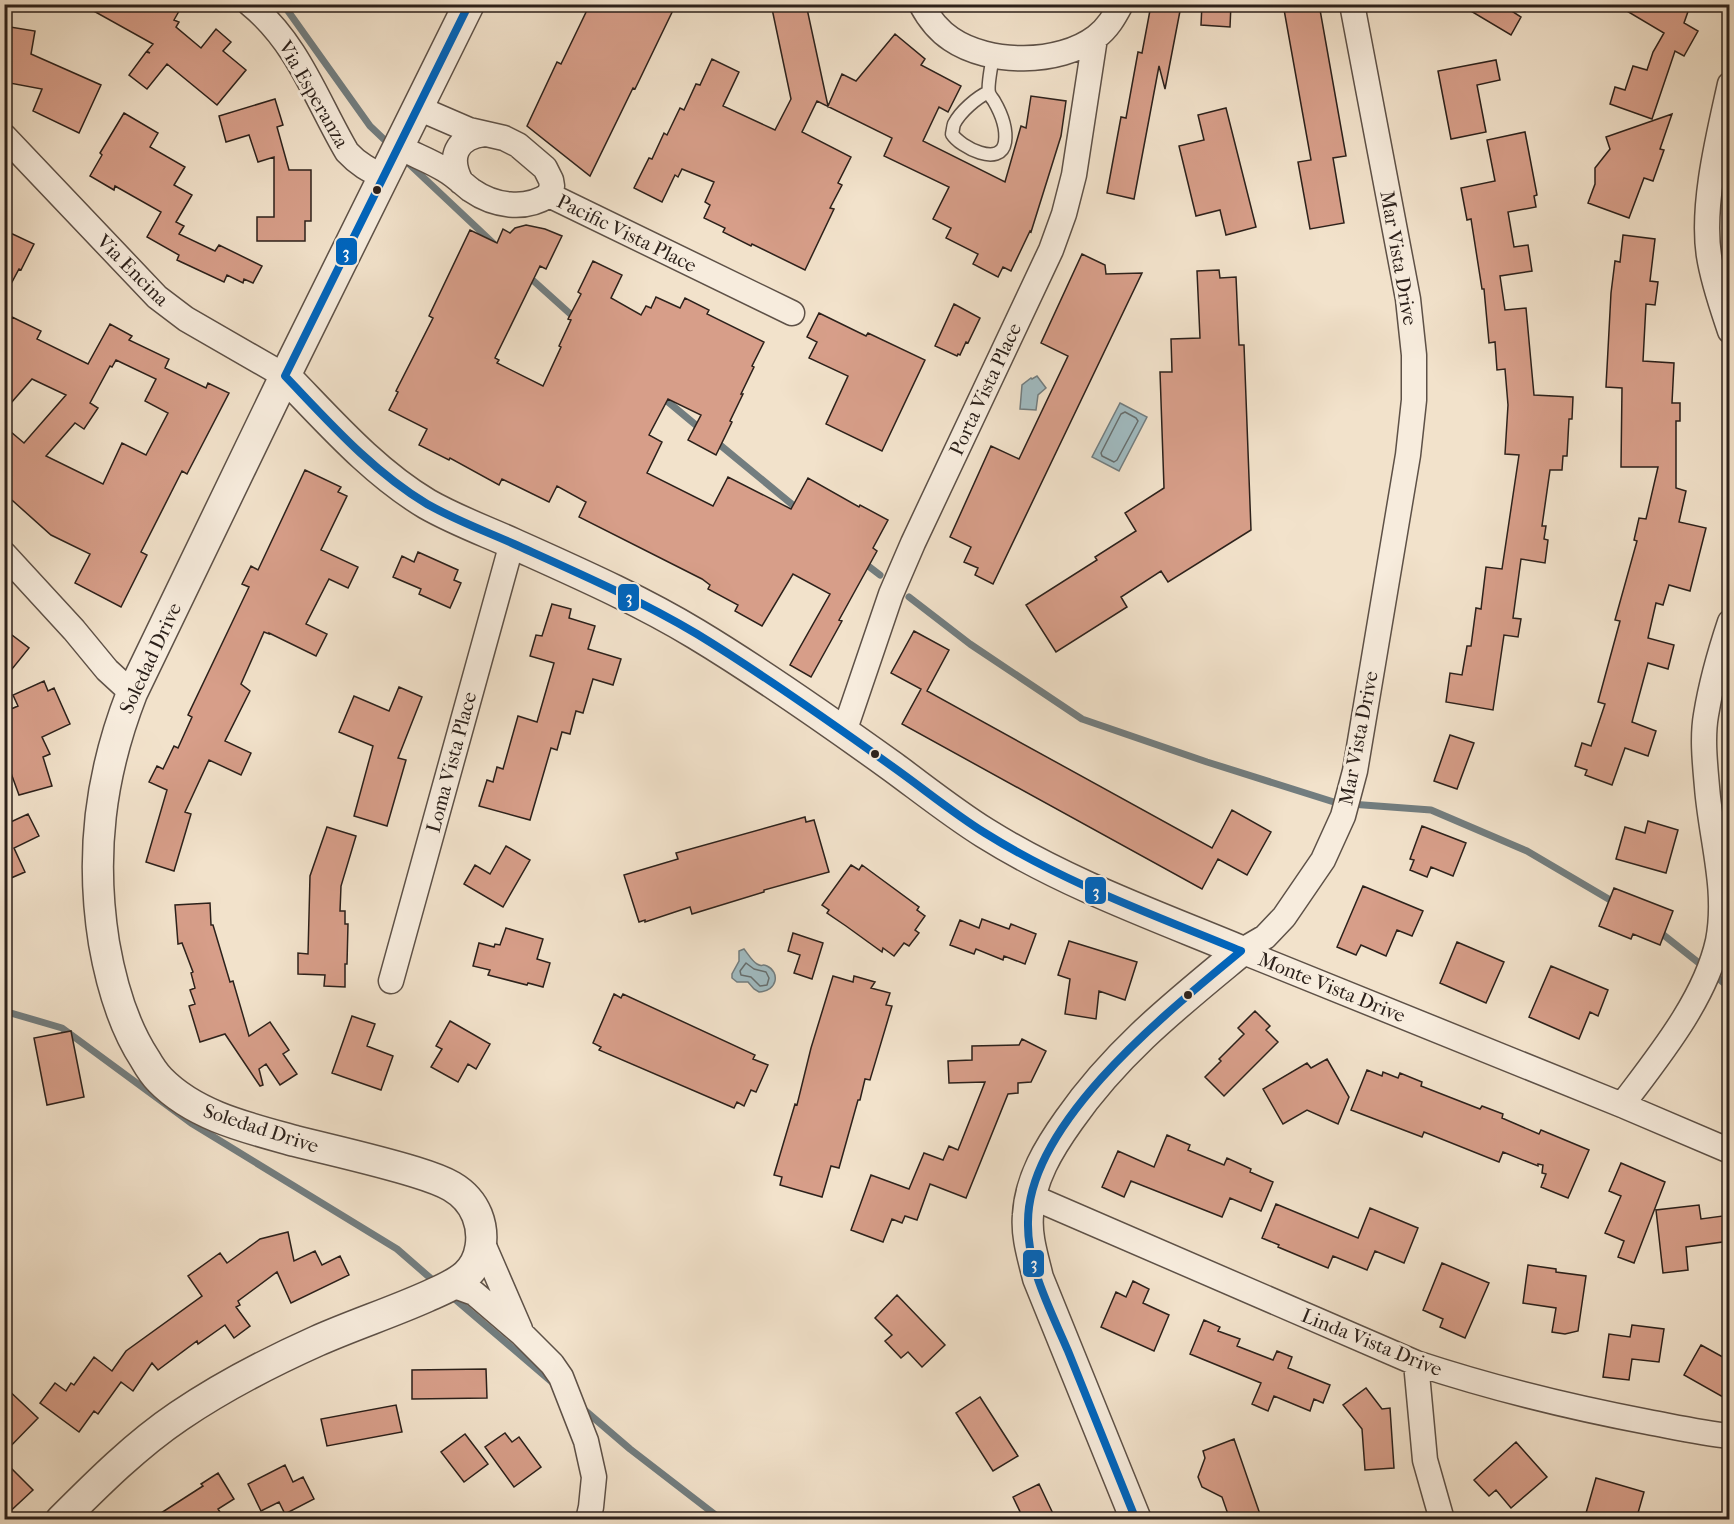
<svg xmlns="http://www.w3.org/2000/svg" width="1734" height="1524" font-family="'IM FELL French Canon',serif">
<style>
.water{fill:#a0bbc1;stroke:#727d7f;stroke-width:1.5}
.lines{fill:none;stroke-linecap:round;stroke-linejoin:round}
.shore{stroke:#666e6e;stroke-width:1.5}
.stream{stroke:#727d7f;stroke-width:7}
.building{fill:#d79e89;stroke:#2c211b;stroke-width:1.5;fill-rule:evenodd}
.service-casing{stroke:#5e5147;stroke-width:15}
.minor-casing{stroke:#5e5147;stroke-width:27}
.tertiary-casing{stroke:#5e5147;stroke-width:33}
.service{stroke:#f7ecdd;stroke-width:12}
.minor{stroke:#f7ecdd;stroke-width:24}
.tertiary{stroke:#f7ecdd;stroke-width:30}
.bus-1-casing{stroke:#f7ecdd;stroke-width:12}
.bus-1{stroke:#0065bd;stroke-width:8}
.bus-dot{fill:#2c211b;stroke:#f7ecdd;stroke-width:2}
.labels{text-anchor:middle;stroke-width:6;stroke-linejoin:round;paint-order:stroke}
.street-label{font-size:20px;fill:#2c211b;stroke:#f7ecdd}
.line-badge{stroke:#f7ecdd;stroke-width:2}
.badge-label{font-size:16px;text-anchor:middle;font-weight:bold;fill:#fff}
</style>
<rect width="100%" height="100%" fill="#f2e2cb"/>
<filter id="stains"><feTurbulence type="fractalNoise" baseFrequency=".00333" numOctaves="4"/><feColorMatrix values="0 0 0 0 .2 0 0 0 0 .09 0 0 0 0 .02 0 0 0 .5 -.17"/></filter>
<radialGradient id="worn" r=".72"><stop offset=".6" stop-color="#630" stop-opacity="0"/><stop offset="1" stop-color="#630" stop-opacity=".3"/></radialGradient>
<!-- water -->
<path class="water" d="M1037,376L1046,388L1038,395L1036,410L1020,409L1022,385L1031,378L1032,379Z
M1120,403L1147,417L1119,471L1092,457Z
M744,949C748,954 752,961 757,964C764,968 760,963 767,966C780,972 778,991 759,992L754,989L748,982H737L732,978V974L739,961V951Z"/>
<g class="lines">
<!-- shore -->
<path class="shore" d="M1125,412L1136,418L1138,421L1117,460L1114,462L1102,456L1101,453L1121,414Z
M746,963L754,969L766,972L769,978L767,985L760,986L751,977L741,975L740,971Z"/>
<!-- stream -->
<path class="stream" d="M283,4L370,126L391,146
M407,162L493,243
M527,275L577,320
M661,396L703,431
M714,440L800,511
M863,562L880,575
M909,597L970,644L1082,719L1207,762L1337,803L1431,810L1527,851L1617,904
M1656,929L1704,967
M1713,974L1730,988
M4,1011L62,1028L191,1123L397,1249L436,1283
M449,1294L552,1382
M581,1407L630,1449L722,1520"/>
</g>
<!-- building -->
<path class="building" d="M81,4H183L174,20L179,22L176,27L201,48L216,29L231,42L223,51L246,70L217,105L167,64L147,89L129,75L146,52L150,53L147,51L153,44Z
M590,4H676L635,89L633,88L590,176L527,126L557,62L561,64Z
M771,4H806L828,106L842,74L856,81L895,34L925,59L921,65L961,86L948,112L939,107L923,141L1005,182L1021,126L1026,128L1031,96L1066,101L1061,136L1031,232L1030,231L1011,271L1003,267L998,277L973,264L978,254L946,238L951,228L933,219L949,187L884,156L892,138L817,101L802,132L851,157L838,183L842,185L830,208L834,209L805,270L752,244L751,246L723,232L725,228L704,218L710,205L705,202L714,182L682,169L678,177L675,175L662,202L634,188L649,158L652,159L664,133L667,135L680,108L684,110L696,84L700,85L712,59L739,72L723,106L775,130L791,99Z
M1202,4H1231L1230,27L1201,25Z
M1283,4H1319L1346,156L1333,158L1344,223L1310,229L1298,162L1311,160Z
M1459,4H1501L1521,17L1511,35Z
M1615,4H1673L1679,8L1681,4H1687L1690,6L1684,23L1698,31L1684,56L1675,51L1652,119L1610,104L1615,87L1625,90L1633,66L1647,70L1653,52L1664,33Z
M1151,5L1180,11L1165,89L1159,66L1134,199L1107,193L1121,117L1126,118L1138,52L1142,53Z
M4,26L35,31L31,54L101,85L79,133L33,111L42,89L4,82Z
M1496,60L1500,80L1477,85L1486,132L1451,139L1438,71Z
M275,99L283,125L277,127L289,170H311V221H305V241H257V217H274V157L258,162L249,135L226,142L219,116Z
M1226,108L1256,227L1226,235L1220,210L1196,216L1179,146L1204,140L1198,115Z
M124,113L158,133L150,147L185,167L174,185L192,195L176,222L184,226L179,234L215,251L219,245L262,266L253,283L244,279L243,283L227,275L224,282L177,260L179,255L147,237L161,212L115,186L114,190L90,176L102,155L100,153Z
M1672,114L1660,149L1664,150L1653,181L1644,178L1629,218L1588,203L1595,184V168L1610,149L1606,137Z
M1525,132L1537,195L1534,196L1536,207L1508,212L1514,247L1528,245L1532,271L1500,276L1505,310L1526,308L1534,395L1573,397L1572,419H1569L1567,456H1563L1562,470H1550L1542,526H1546L1544,539L1548,540L1545,563L1521,559L1513,618L1521,619L1518,637L1504,635L1493,710L1446,702L1450,673L1462,675L1467,646H1471L1476,608L1481,609L1486,567L1502,569L1519,455L1505,454L1508,405L1505,369L1497,370L1495,342L1489,343L1484,289H1482L1471,219L1467,220L1461,188L1495,181L1487,140Z
M526,225L545,229L562,236L546,269L540,266L495,358L499,360L497,363L543,386L561,347L559,346L571,320L568,319L581,294L578,292L593,261L622,275L611,298L641,315L646,306L651,308L656,297L680,308L685,298L709,310L707,314L764,342L752,366L754,367L741,394H743L730,421L732,422L716,455L688,440L701,415L668,399L649,435L662,442L647,473L713,506L728,477L791,509L808,478L859,507L860,505L888,520L873,548L877,551L839,620L842,621L811,677L790,665L830,594L793,574L762,626L735,611L738,605L708,589L710,585L702,579L579,517L586,502L557,486L549,502L502,479L499,485L450,458L449,460L419,445L427,429L389,410L398,392L396,391L433,318L429,316L470,230L497,243L503,229L510,233L515,228Z
M4,230L34,244L21,270L19,269L4,297Z
M1623,235L1655,239L1650,281L1658,282L1655,305L1646,304L1643,361L1674,363L1672,403H1680V421H1676V488L1686,491L1679,522L1706,528L1690,591L1669,585L1663,605L1656,603L1648,638L1674,645L1668,669L1648,663L1632,722L1656,731L1648,756L1625,748L1612,785L1585,775L1587,770L1575,766L1582,743L1591,746L1605,704L1598,702L1620,621L1615,620L1637,541L1634,540L1639,518L1646,519L1658,467H1621L1622,388L1606,387L1611,293L1615,261L1620,262Z
M1082,254L1105,265L1106,274L1142,273L993,584L975,575L978,568L964,562L971,547L950,537L991,446L1019,459L1068,356L1041,343Z
M1219,270L1220,278L1236,277L1239,345H1244L1251,530L1168,582L1161,571L1121,597L1127,607L1056,652L1026,605L1097,560L1095,557L1136,531L1125,513L1164,488L1160,372H1172L1171,339L1200,338L1197,271Z
M954,304L980,318L968,343L966,342L960,355L958,354L957,356L935,346Z
M819,313L866,336L868,333L925,360L882,451L826,424L848,376L809,358L817,342L807,337Z
M12,317L41,331L37,339L88,364L110,324L132,336L129,340L169,359L165,368L206,388L208,383L229,393L187,474L182,471L141,552L147,555L121,607L75,583L90,554L51,535L4,493V426L24,443L66,395L32,379L4,411V332ZM116,360L156,379L145,401L168,413L146,455L122,443L103,484L46,456L75,423L84,429L98,408L90,403L110,366L112,367Z
M305,470L341,487L338,492L347,496L321,550L358,567L348,588L329,579L306,624L327,634L316,656L269,633V634L264,632L241,684L250,691L225,741L251,753L241,775L209,760L185,812L191,814L174,871L146,862L167,790L149,782L157,766L163,769L174,746L178,748L192,717L188,715L249,587L242,584L251,566L258,570Z
M418,552L458,570L454,580L461,583L450,608L419,594L421,589L393,577L402,556L414,562Z
M552,604L571,609L569,618L595,626L588,649L621,659L613,685L593,679L583,713L576,711L570,734L562,732L557,750L551,748L530,820L479,806L487,780L493,782L497,767L503,769L518,716L537,722L554,663L530,656L536,635L542,636Z
M4,629L29,648L4,679Z
M914,631L949,650L927,691L1212,848L1232,810L1271,832L1247,875L1218,859L1202,889L902,724L921,689L891,673Z
M44,681L48,691L54,688L70,724L42,737L50,754L43,757L52,786L19,795L4,754V712L18,706L13,695Z
M399,687L422,697L398,758L406,760L387,826L354,816L373,746L339,732L354,696L389,711Z
M1450,735L1474,743L1457,789L1434,781Z
M28,814L39,836L14,848L25,872L4,881V825Z
M805,817L806,822L814,820L829,872L764,890V892L692,914L690,907L645,922V920L639,922L624,875L678,859L676,853Z
M1648,821L1678,830L1666,873L1616,859L1625,827L1645,833Z
M1422,826L1466,843L1453,876L1431,867L1427,877L1410,870L1414,860L1410,859Z
M327,827L356,836L341,886L340,911H345V924H348L347,964H345V987L324,986L325,975L298,974V953L308,954L310,876Z
M506,846L530,860L503,907L464,884L475,865L490,874Z
M851,865L859,870L862,865L919,907L917,910L925,916L915,930L919,933L909,946L904,943L894,956L883,948L882,952L846,926L827,913L829,910L822,905Z
M1363,886L1423,911L1412,936L1397,930L1386,956L1361,945L1356,955L1337,947Z
M1614,888L1673,911L1660,945L1633,934L1631,939L1599,926Z
M210,903L211,925H213L230,982L233,981L249,1036L270,1022L289,1050L283,1054L297,1074L280,1085L266,1064L259,1069L263,1085L260,1086L225,1034L200,1042L189,1006L195,1004L190,990L195,988L191,973L193,972L182,943L178,944L175,905Z
M982,919L1009,929L1011,924L1036,934L1025,964L1004,956L1003,960L976,949L974,954L950,945L960,920L979,928Z
M506,928L543,939L537,959L550,963L543,987L528,983L527,985L488,975L490,970L473,966L479,943L494,947L495,944L500,945Z
M793,933L823,943L812,979L794,973L800,955L788,951Z
M1069,941L1137,962L1125,1000L1099,991L1096,1019L1065,1014L1070,979L1058,975Z
M1457,942L1504,962L1486,1003L1440,983Z
M1551,966L1608,990L1598,1016L1590,1012L1579,1039L1529,1017Z
M833,976L853,982L854,976L875,982L871,988L890,993L886,1005L892,1006L870,1080L865,1079L860,1100H858L839,1168L831,1166L822,1197L780,1185L782,1177L774,1175L795,1104L797,1105L811,1048Z
M614,994L621,998L623,994L755,1055L753,1059L768,1065L756,1092L751,1090L744,1106L737,1102L734,1108L599,1050L601,1047L593,1043Z
M1255,1011L1270,1026L1266,1030L1278,1042L1224,1096L1205,1077L1221,1061L1219,1059L1244,1034L1238,1028Z
M352,1016L375,1024L367,1046L393,1056L381,1090L332,1073Z
M450,1021L490,1044L476,1069L468,1064L458,1082L431,1067L442,1049L436,1046Z
M71,1031L84,1097L47,1105L34,1038Z
M1022,1039L1046,1051L1031,1082L1018,1083V1093L1008,1094L966,1198L930,1184L917,1220L905,1216L902,1223L892,1219L883,1242L851,1230L871,1175L909,1189L924,1153L943,1160L949,1146L958,1150L985,1082L949,1083L948,1061L972,1060V1046L1019,1045Z
M1327,1059L1349,1097L1338,1124L1307,1110L1283,1124L1263,1089L1307,1063L1311,1068Z
M1367,1070L1382,1076L1383,1072L1398,1078L1400,1073L1422,1082L1421,1086L1480,1109L1482,1106L1503,1114L1502,1118L1539,1134L1541,1130L1589,1150L1568,1198L1541,1187L1546,1174L1542,1173L1543,1165L1538,1164V1166L1503,1152L1499,1162L1424,1132L1422,1137L1351,1110Z
M1167,1135L1190,1145L1188,1150L1224,1165L1227,1158L1251,1169L1250,1172L1273,1182L1261,1211L1230,1198L1222,1217L1131,1181L1124,1197L1102,1187L1118,1151L1154,1167Z
M1621,1163L1665,1182L1634,1263L1618,1257L1624,1241L1605,1233L1621,1196L1609,1191Z
M1276,1204L1358,1238L1370,1208L1418,1228L1404,1263L1375,1251L1367,1270L1333,1256L1328,1268L1278,1247L1279,1245L1262,1238Z
M1699,1205L1701,1219L1730,1215V1241L1686,1247L1688,1270L1663,1273L1656,1210Z
M288,1232L294,1261L315,1251L322,1265L340,1256L349,1275L291,1303L277,1272L238,1301L240,1305L236,1307L250,1326L234,1338L225,1325L198,1344L197,1341L158,1370L152,1363L133,1391L121,1382L98,1414L94,1411L79,1432L40,1403L55,1383L66,1391L71,1383L74,1385L94,1357L112,1371L126,1351L202,1296L188,1276L220,1253L227,1263L260,1239Z
M1442,1263L1489,1283L1465,1338L1440,1327L1443,1319L1423,1310Z
M1528,1265L1556,1269V1272L1586,1276L1578,1331L1565,1334L1552,1332L1556,1308L1523,1303Z
M1133,1281L1149,1289L1143,1303L1169,1315L1154,1351L1101,1327L1116,1292L1126,1297Z
M897,1295L945,1345L922,1367L908,1352L901,1358L885,1341L892,1335L875,1318Z
M1204,1320L1220,1327L1218,1331L1240,1339L1237,1346L1273,1360L1277,1351L1292,1357L1288,1368L1330,1385L1323,1403L1314,1399L1310,1411L1274,1396L1268,1411L1252,1404L1261,1383L1190,1354Z
M1632,1325L1664,1329L1659,1362L1632,1359L1629,1380L1603,1377L1609,1334L1630,1337Z
M1701,1345L1730,1361V1401L1684,1375Z
M486,1369L487,1398L412,1399V1370Z
M4,1386L38,1418L4,1453Z
M1366,1388L1382,1409L1390,1408L1394,1468L1365,1470L1362,1429L1343,1405Z
M980,1397L1018,1456L993,1471L956,1413Z
M396,1405L402,1432L327,1446L321,1419Z
M505,1433L512,1442L519,1437L541,1467L514,1487L485,1447Z
M465,1434L488,1464L464,1482L441,1452Z
M1234,1439L1262,1520H1230L1222,1497L1202,1487L1198,1477L1205,1458L1203,1451Z
M1516,1442L1547,1477L1511,1508L1496,1490L1489,1496L1474,1480Z
M4,1461L33,1490L4,1517Z
M285,1465L293,1482L303,1477L314,1499L285,1514L279,1502L261,1511L248,1484Z
M218,1473L234,1499L218,1509L225,1520H150L203,1486L201,1484Z
M1596,1478L1644,1492L1636,1520H1584Z
M1039,1484L1056,1520H1024L1013,1497Z"/>
<g class="lines">
<defs>
<path id="service" d="M989,92C977,97 960,112 954,124C953,127 953,130 952,134C960,147 1001,168 1005,142C1007,128 1001,113 994,101C992,98 990,96 989,93C987,85 992,64 993,55"/>
<path id="minor" d="M250,4C298,43 317,101 347,152C358,164 369,170 384,177
M921,4C928,17 939,31 951,39C989,65 1059,65 1096,37C1108,28 1114,17 1121,4
M1730,84C1719,134 1701,205 1709,256C1713,282 1722,307 1730,331
M418,108L469,130L504,138L518,145L545,168L551,180L552,186L549,195
M4,136L157,297L186,319L285,376
M399,147C414,155 431,161 445,170C454,175 462,183 471,190C494,206 525,211 549,195
M461,182C448,157 456,138 484,134
M549,195L792,313
M4,554L74,630L107,670L132,693
M844,732L891,594L913,543L1051,250L1064,214L1074,175L1095,38
M1241,951L1265,937L1284,917L1323,860L1343,816L1355,771L1408,455L1414,400V355L1408,299L1352,4
M1241,951L1622,1105L1730,1151
M391,981L512,543
M1622,1105C1658,1057 1705,1000 1718,941C1728,889 1711,839 1707,787C1705,764 1702,738 1706,715C1711,684 1720,652 1730,622
M1030,1196L1416,1363C1492,1388 1569,1407 1648,1422C1675,1427 1702,1433 1730,1436
M481,1239L520,1329
M452,1285L474,1293L522,1334L552,1364L561,1377L586,1441L594,1477L591,1507L588,1520
M1416,1363L1425,1460L1442,1520"/>
<path id="tertiary" d="M285,376C329,421 372,471 427,504C455,520 485,531 514,544C576,572 638,599 696,634C764,675 829,721 893,767C923,789 953,813 985,833C1065,883 1154,915 1241,951C1177,1004 1117,1051 1069,1120C1049,1148 1030,1179 1028,1215C1026,1236 1033,1257 1038,1278L1136,1520
M61,1520C98,1483 136,1445 179,1416C222,1387 270,1362 317,1341C353,1325 390,1313 426,1297C439,1291 455,1285 466,1275C482,1261 485,1235 477,1215C466,1188 441,1180 415,1172C376,1160 335,1151 295,1141C248,1128 195,1116 160,1080C154,1074 149,1066 145,1059C122,1024 111,983 104,943C90,855 100,775 132,693L285,376L469,4"/>
</defs>
<!-- service casing -->
<use href="#service" class="service-casing"/>
<!-- minor casing -->
<use href="#minor" class="minor-casing"/>
<!-- tertiary casing -->
<use href="#tertiary" class="tertiary-casing"/>
<!-- service -->
<use href="#service" class="service"/>
<!-- minor -->
<use href="#minor" class="minor"/>
<!-- tertiary -->
<use href="#tertiary" class="tertiary"/>
<defs>
<path id="bus-1" d="M469,4L285,376C329,422 372,471 427,504C455,520 485,531 514,544C576,572 638,599 697,634C764,675 829,721 893,767C924,789 953,813 985,833C1065,883 1154,915 1241,951C1170,1010 1028,1122 1028,1222C1027,1267 1051,1311 1068,1351C1090,1407 1113,1463 1136,1520"/>
</defs>
<!-- bus-1 casing -->
<use href="#bus-1" class="bus-1-casing"/>
<!-- bus-1 -->
<use href="#bus-1" class="bus-1"/>
</g>
<!-- markers -->
<g class="bus-dot">
<circle cx="377" cy="190" r="5"/>
<circle cx="875" cy="754" r="5"/>
<circle cx="1188" cy="995" r="5"/>
</g>
<g class="labels">
<!-- street labels -->
<g class="street-label">
<text transform="translate(314 94) rotate(60)" y="7">Via Esperanza</text>
<text transform="translate(627 233) rotate(26)" y="7">Pacific Vista Place</text>
<text transform="translate(1399 258) rotate(80)" y="7">Mar Vista Drive</text>
<text transform="translate(133 270) rotate(45)" y="7">Via Encina</text>
<text transform="translate(985 389) rotate(-65)" y="7">Porta Vista Place</text>
<text transform="translate(150 658) rotate(-65)" y="7">Soledad Drive</text>
<text transform="translate(1358 738) rotate(-79)" y="7">Mar Vista Drive</text>
<text transform="translate(451 762) rotate(-75)" y="7">Loma Vista Place</text>
<text transform="translate(1332 987) rotate(22)" y="7">Monte Vista Drive</text>
<text transform="translate(261 1128) rotate(18)" y="7">Soledad Drive</text>
<text transform="translate(1372 1342) rotate(22)" y="7">Linda Vista Drive</text>
</g>
</g>
<g class="line-badge">
<rect x="335" y="237" width="23" height="29" rx="6" fill="#0065bd"/>
<rect x="617" y="583" width="23" height="29" rx="6" fill="#0065bd"/>
<rect x="1084" y="876" width="23" height="29" rx="6" fill="#0065bd"/>
<rect x="1022" y="1249" width="23" height="29" rx="6" fill="#0065bd"/>
</g>
<g class="badge-label">
<text x="346" y="258">3</text>
<text x="629" y="603">3</text>
<text x="1096" y="897">3</text>
<text x="1034" y="1269">3</text>
</g>
<!-- margin -->
<rect width="1734" height="1524" fill="none" stroke="#f2e2cb" stroke-width="24"/>
<rect x="6" y="6" width="1722" height="1512" fill="none" stroke="#2c211b" stroke-width="3"/>
<rect x="12" y="12" width="1710" height="1500" fill="none" stroke="#2c211b" stroke-width="1.5"/>
<rect width="100%" height="100%" filter="url(#stains)"/>
<rect width="100%" height="100%" fill="url(#worn)"/>
</svg>
